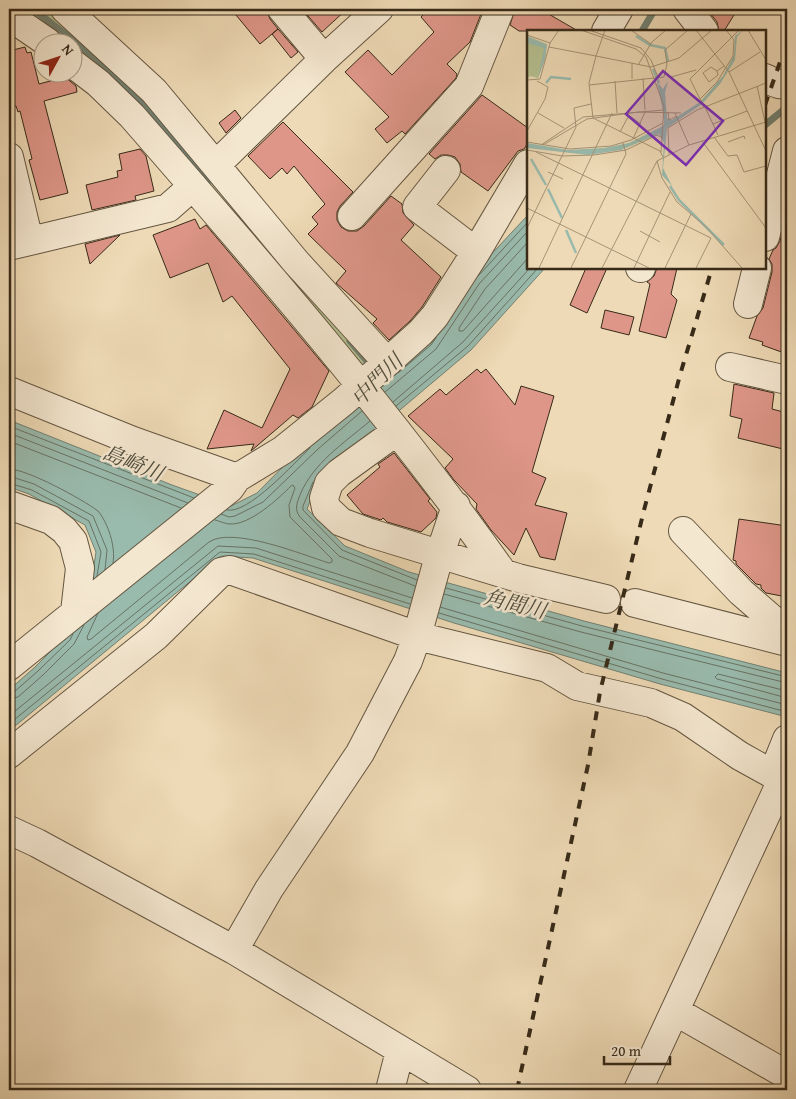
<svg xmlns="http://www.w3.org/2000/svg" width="796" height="1099" font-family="'Gentium Book Plus','Noto Serif JP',serif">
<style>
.green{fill:#b5c090;stroke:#767554}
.water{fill:#99bbae;stroke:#728172}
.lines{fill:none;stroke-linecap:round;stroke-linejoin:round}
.shore{stroke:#687263;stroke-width:1}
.stream{stroke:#728172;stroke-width:7}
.building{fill:#de9688;stroke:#372a18}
.minor-casing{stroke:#655640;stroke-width:30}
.minor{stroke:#f4e7d0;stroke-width:28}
.rail{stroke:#372a18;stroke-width:4;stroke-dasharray:9 9;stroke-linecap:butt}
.labels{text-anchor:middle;stroke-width:5;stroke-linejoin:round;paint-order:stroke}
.water-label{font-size:21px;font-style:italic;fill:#504e3e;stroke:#f4e7d0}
.inset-river{fill:none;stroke:#99bbae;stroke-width:2.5}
.inset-road{fill:none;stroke:#a59477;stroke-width:1}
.view{fill:#7b2cbf;fill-opacity:0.15;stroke:#7b2cbf;stroke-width:2.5}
.inset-edge{fill:none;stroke:#372a18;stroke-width:2.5}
</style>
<rect width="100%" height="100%" fill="#eedab6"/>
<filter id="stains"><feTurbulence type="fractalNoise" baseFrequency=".004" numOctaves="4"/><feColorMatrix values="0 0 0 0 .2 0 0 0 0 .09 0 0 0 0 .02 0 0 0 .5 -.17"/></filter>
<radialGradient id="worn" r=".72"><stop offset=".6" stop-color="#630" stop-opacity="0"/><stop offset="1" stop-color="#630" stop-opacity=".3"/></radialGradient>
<!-- green -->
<path class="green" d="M20,9H52L131,81L372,360L363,371L73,52L72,42H61Z"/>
<!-- water -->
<path class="water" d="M528,215V268H545L471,350L330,469L315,488L307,509L345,546L409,572L584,621L787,673V717L660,684L454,623L253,558L221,556L9,731V690L35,667L66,636L91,586L96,552L85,525L29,494L9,487V420L172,485L231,506L257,493L470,277Z"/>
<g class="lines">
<!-- shore -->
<path class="shore" d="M528,242L485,289L459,328V331H463L528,258
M479,275L528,222
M398,373L431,345L436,338
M385,392L436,349L479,284L528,231
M393,402L463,342L530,268
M396,406L468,346L538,268
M370,421C344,443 313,463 300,495C297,503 294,509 300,517L339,556L415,586
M9,426L194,498
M9,433L188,503
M9,441L181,508
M9,469C27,469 82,499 98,511C108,523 116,547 113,563
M9,476L34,484L93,516L107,550L105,570
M313,482L303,506V510L342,550L417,580
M9,483L32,490L89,521L101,552L97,576
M227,510C248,515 295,462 310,448
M221,514L229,517L235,516L263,502L318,449L362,411
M446,588L582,626L787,677
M444,594L581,632L787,683
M440,607L663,673L787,705
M98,613L87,637L88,640L91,639L209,542C233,526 303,555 329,563L332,562V559L290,517L289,505L295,488L293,485L291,486C278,499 250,525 230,524C225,524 220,521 215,520
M439,613L662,679L787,712
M787,691L718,674L715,677L717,679L787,698
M9,693L14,692L38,671L70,640L73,634
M9,699L18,697L43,675L74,644L84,625
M9,716L218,546L256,548L412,598
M9,724L220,552L254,554L410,604"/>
<!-- stream -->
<path class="stream" d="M33,9L97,59L142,102L210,180
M642,31L655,9
M765,125L787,107
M350,341L374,369"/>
</g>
<!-- building -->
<path class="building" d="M231,9H266L270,19L278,29L260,44Z
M302,9H347L322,32Z
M429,9H483L470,42L447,64L457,74L456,78L405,134L402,131L387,143L375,129L389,117L345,72L368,50L392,75L434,32L421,17Z
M515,9H540L578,31H519L510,25Z
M707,9H725L734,15L724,31H719L717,22Z
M278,29L298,52L291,58L272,34Z
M25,47L27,53L31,52L39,84L65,77L76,86L77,92L44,101L68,193L40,200L29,160L32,159L20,111L18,112L16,106L9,107V51Z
M482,95L528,128V143L524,149L518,151L488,191L461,172L460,164L455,157L448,155H441L435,159L429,154Z
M235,110L241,118L226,133L219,123Z
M283,122L353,192L340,206L337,212V220L341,227L348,231H357L364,226L391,196L402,204L403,213L414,225L401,240L441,277L422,307L410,321L389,340L373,323L377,319L336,283L346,271L308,234L318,224L312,217L325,204L294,166L287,174L282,168L270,179L248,156Z
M140,149L146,156L154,191L135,196L136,200L92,210L86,185L118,177L117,171L122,170L119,154Z
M787,216V354L762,345L763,342L749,338L757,316L763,308L772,272V264L769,259L773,250L776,248L780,241Z
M195,219L200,229L206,225L329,371L312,407L298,418L293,415L251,451L254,444L207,449L224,410L262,428L290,369L232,296L223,302L208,263L170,278L153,235Z
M120,235L90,264L85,244Z
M586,268H607L587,313L570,305Z
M657,268H677L671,294L677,300L666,338L639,331L650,284L647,282L654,276Z
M605,310L634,317L629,335L601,328Z
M477,369L481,373L486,369L515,405L521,386L554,396L532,472L546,478L535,505L567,513L555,560L540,557L526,528L514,555L491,530L476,509L477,504L454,480L445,468L453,459L408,416L440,389L446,395Z
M734,384L774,393L772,409L787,413V450L738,438L742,419L730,416Z
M394,453L430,499L428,501L437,512L436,518L421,532L387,522L383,518L381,520L363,514L347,495L380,467L378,464Z
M739,519L787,526V597L766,593L761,588V585L756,584L736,564V561L733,560Z"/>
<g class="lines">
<defs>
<path id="minor" d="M65,9L154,91L296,262L387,362
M282,9L324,59
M687,9L704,31
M9,16L47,42
M606,31L619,9
M72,63L98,83L132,116C261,264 390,413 503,573
M765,78C772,81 780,87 787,83
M9,157L29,241
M216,165L324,59L379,9
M446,170L417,207L476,252
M352,216L469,86L500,9
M765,237L787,151
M9,246L168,208L193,186
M640,268H641
M748,304L757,268
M730,367L787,380
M9,391L133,441L237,478
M397,431L339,473L329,483L324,498L326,508L341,522L370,533L518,578L606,599
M9,505L51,520L64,530L73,541L80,568L75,612
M683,531L741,592L787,632
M635,603L787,642
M9,666L230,488L237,478L283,450L344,401L421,332L435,316L476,252L528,164
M9,754L156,636L221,572L230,570L417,636L547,668L577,686L651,703L683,717L740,756L787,782
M773,774L787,739
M9,830L37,843L234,950L467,1090
M234,950L269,889L360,753L408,661L417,636L438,560L456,506
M675,1011L787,1075
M390,1090L400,1051
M638,1090L782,780"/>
</defs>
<!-- minor casing -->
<use href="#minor" class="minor-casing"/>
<!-- minor -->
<use href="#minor" class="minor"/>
<!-- rail -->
<path class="rail" d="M765,105L787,42
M517,1090L588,765L600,692L644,510L680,375L712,268"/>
</g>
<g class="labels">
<!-- water labels -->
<g class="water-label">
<text transform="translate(377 380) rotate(-45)" y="7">中門川</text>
<text transform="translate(133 463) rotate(22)" y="7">島崎川</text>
<text transform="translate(515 604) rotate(14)" y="7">角間川</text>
</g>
</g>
<!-- overview -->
<g transform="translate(527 30)">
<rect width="239" height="239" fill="#eedab6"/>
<path d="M0,6L20,14L18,29L11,48L3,46L0,49Z" fill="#b5c090"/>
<path d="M216,0L210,7L208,30L193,54L175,74L140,98L136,138L145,156L135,145L137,113L132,104L94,120L61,125L0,118V113L41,120L77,118L102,113L134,97L137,95V87L130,52L136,59L141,51L138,63L140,88L145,90L173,72L196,46L207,25L208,6ZM0,6L20,15L18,29L11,48L17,18L0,13Z" fill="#99bbae"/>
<path class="inset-river" d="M109,6L123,15L138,18L141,31M126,39L132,53M19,53L24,47L44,49M4,129L19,155M143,156L152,170L197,215M21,159L35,188M39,200L49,223"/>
<path class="inset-road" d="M54,0L109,19L119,27L137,76L134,122M62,0L114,18L124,30L131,47M78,0L69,26L124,37L152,28L185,0M104,0L124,14M169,0L202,42L239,121M221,0L239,30M0,5L23,13M22,17L69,26L62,53L66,88L133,121L136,127M105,33V49M111,35L125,12L139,0M190,41L191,45L182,52L176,43L184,37L190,41L197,36M202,42L233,22M140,45L144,47L169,40M116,48L118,80M0,50L13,49L23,13L32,0M88,51L90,83M62,55L137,47L140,34L138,20L161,0M230,56L238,92M173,69L190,52L206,26L207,10L199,0M177,77L163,49L212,0M178,77L191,105M141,82L142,90L150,86M11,83L37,98M148,83L162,115M100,84L114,94M186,94L220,81M0,101L18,69L21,57L10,51M93,102L101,87M187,107L201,126L210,125L217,142L239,136M106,109L118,82M175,111L239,198M0,112L43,119L84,116L104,110L136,93M201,112L217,106L218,109M14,115L56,87L137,80M16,115L60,89L111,82L154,83M0,120L35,126L67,125L99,120L130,105L136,108M9,122L184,208M142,124L141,98L170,80L239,53M130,131L135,148L150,172L179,197L215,238M21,142L36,149M0,178L122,238M0,198L49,97L47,78L64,74M113,201L133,212M12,238L85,83M44,238L99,124L96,113M75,238L130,131L162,115L239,92M107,238L143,162M138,238L164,184M169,238L184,208"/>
<path class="view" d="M136,41L196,91L159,135L99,84Z"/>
<rect width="239" height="239" class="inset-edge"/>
</g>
<!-- margin -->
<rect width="796" height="1099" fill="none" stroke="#eedab6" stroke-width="30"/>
<rect x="10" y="10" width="776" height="1079" fill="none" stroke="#372a18" stroke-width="2.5"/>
<rect x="15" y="15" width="766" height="1069" fill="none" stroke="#372a18"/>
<!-- north arrow -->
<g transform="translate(58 58) rotate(50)"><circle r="24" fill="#f4e7d0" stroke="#a89b86"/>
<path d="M0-4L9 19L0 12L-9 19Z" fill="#8f2418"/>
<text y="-8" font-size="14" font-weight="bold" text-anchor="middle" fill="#372a18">N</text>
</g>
<!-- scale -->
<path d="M604 1056v8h66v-8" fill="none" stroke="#372a18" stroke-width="2.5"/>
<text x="611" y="1056" font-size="15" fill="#372a18" stroke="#f4e7d0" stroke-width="4" paint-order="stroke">20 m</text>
<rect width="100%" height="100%" filter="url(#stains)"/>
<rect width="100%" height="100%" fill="url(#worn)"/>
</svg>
